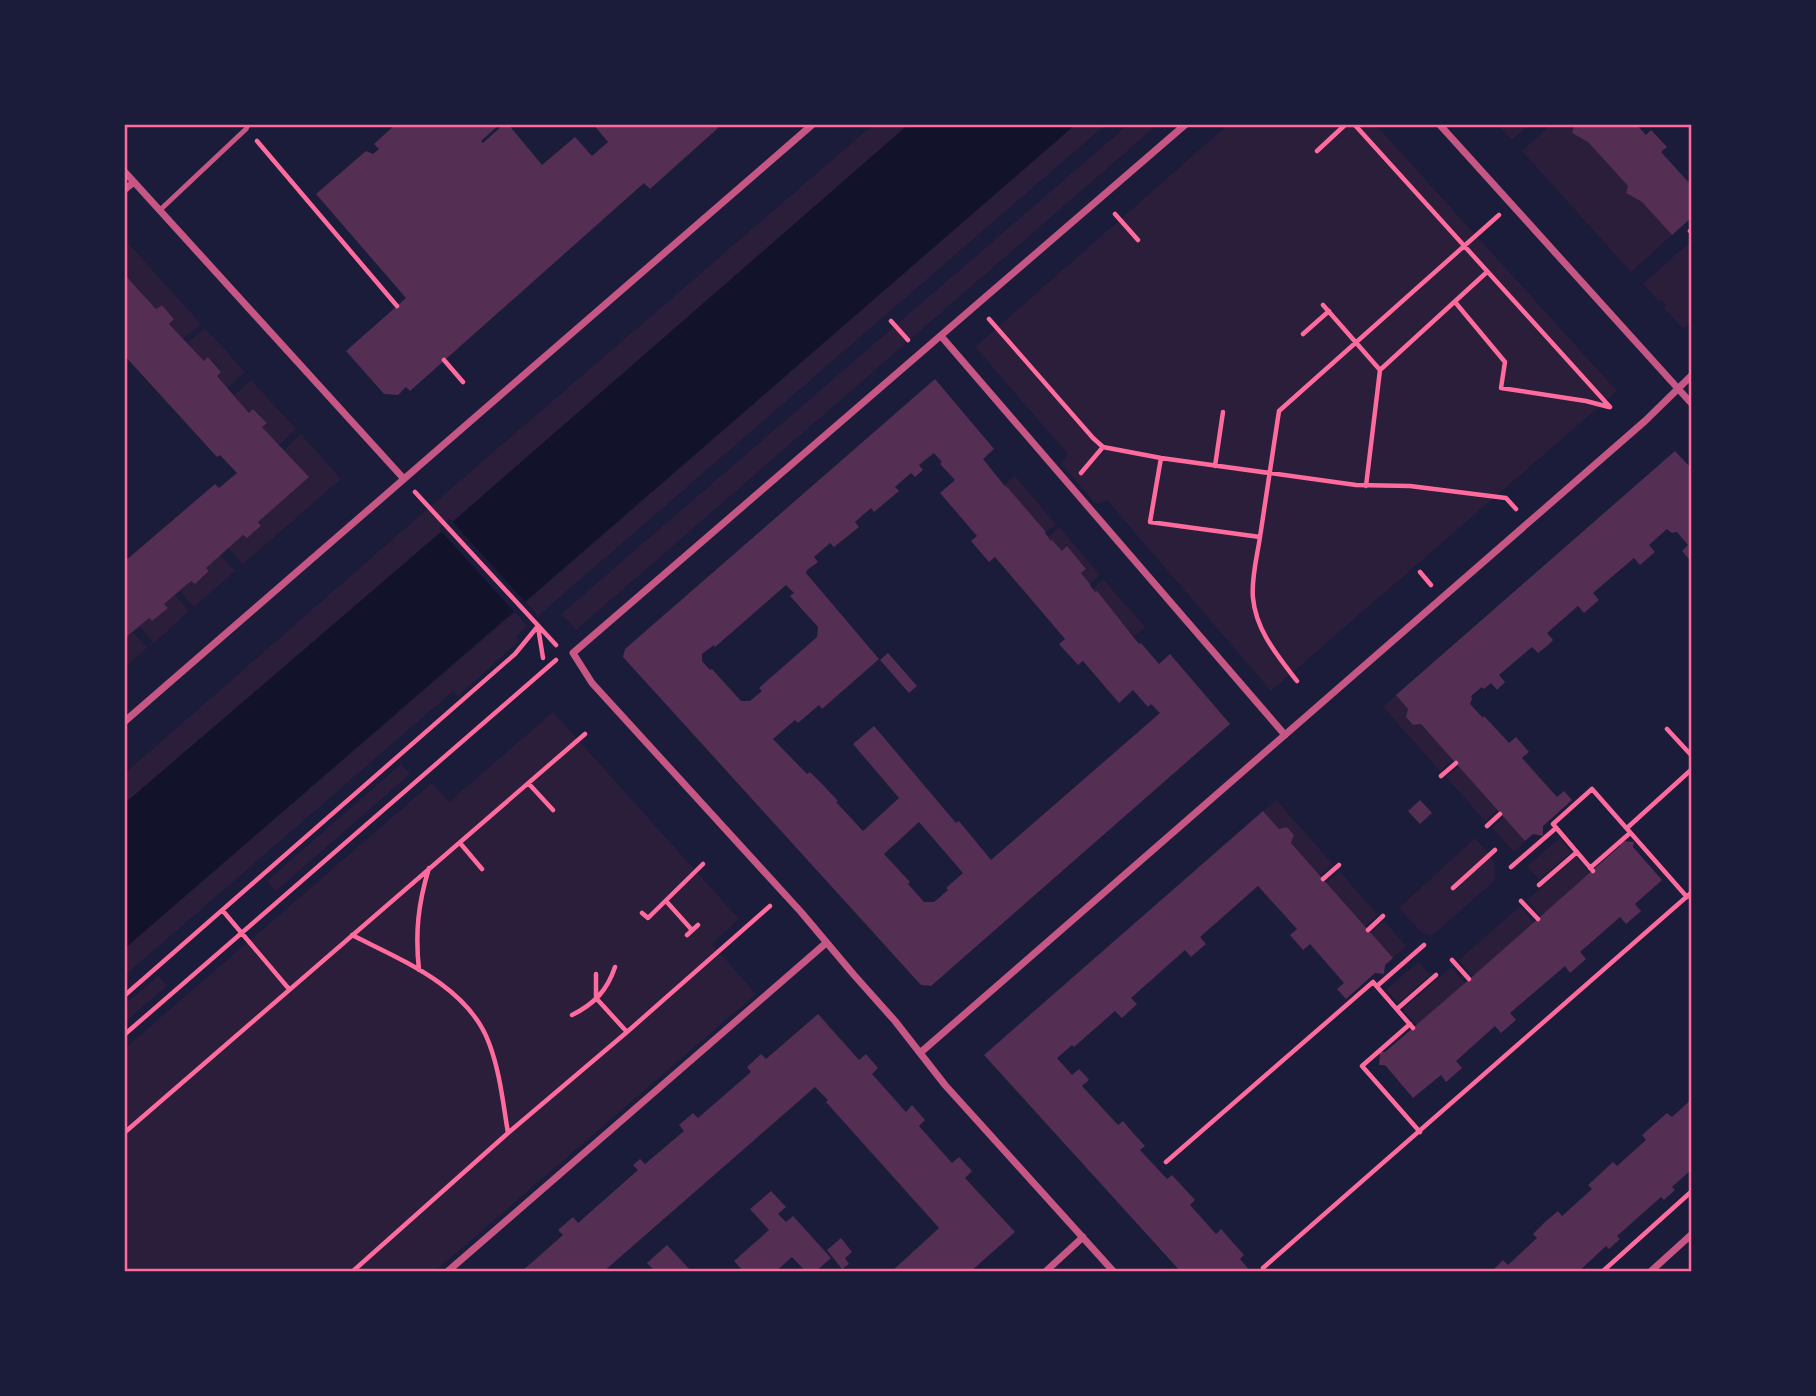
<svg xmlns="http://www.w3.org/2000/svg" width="1816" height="1396" font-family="'Nunito Sans',sans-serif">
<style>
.green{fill:#2a1e3b}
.water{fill:#12122b}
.pier{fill:#1b1b3a}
.building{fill:#542f53;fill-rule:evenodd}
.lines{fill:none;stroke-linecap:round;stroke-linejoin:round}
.path{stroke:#ff6b9d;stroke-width:4.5}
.service{stroke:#c65784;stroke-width:5}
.minor{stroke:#c65784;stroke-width:7}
.neatline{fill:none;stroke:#ff6b9d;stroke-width:2.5}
</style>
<rect width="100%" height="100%" fill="#1b1b3a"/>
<!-- green -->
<path class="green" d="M874,124H909L441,532L124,804V774L417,518Z
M1076,124H1106L538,616L526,602Z
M1129,124H1158L576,630L561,614Z
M1229,124H1375L1617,391L1271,691L1107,500L1096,504L1061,464L1068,454L975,347Z
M1497,124H1530L1512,140Z
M1551,124H1572L1574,126L1572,133L1588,142L1628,186L1626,193L1642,202L1672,235L1631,272L1522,151Z
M1692,240V322L1683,329L1664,308L1666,306L1661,300L1658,301L1643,284Z
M126,241L201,324L183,339L169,324L174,318L162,305L156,309L124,274V243Z
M205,328L245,372L227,388L217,376L221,371L209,357L204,361L187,343Z
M251,380L296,429L279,445L262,427L267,423L254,409L249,413L234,395Z
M301,434L341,479L243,564L228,548L243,535L247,538L261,527L258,522L309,477L284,450Z
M1015,476L1056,524L1046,532L1008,488L1004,485Z
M1059,527L1100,575L1090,584L1081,573L1086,568L1067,547L1062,551L1048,537Z
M220,555L235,571L194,607L180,591L191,581L195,584L209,572L206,568Z
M1103,579L1145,627L1134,636L1092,589Z
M175,595L189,611L154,643L139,626L149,618L152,621L167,608L164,604Z
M515,612L527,626L516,636L519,641L458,696L453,691L124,976V949Z
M133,632L147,648L124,668V639Z
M1396,695L1408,709L1406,717L1412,725L1421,724L1453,759L1440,771L1383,707Z
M553,712L739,919L712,944L756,994L434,1272H124V1049L432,783L449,802Z
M401,764L410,774L276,891L267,881Z
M1459,766L1497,810L1485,821L1446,777Z
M1276,800L1333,864L1320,875L1291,843L1294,835L1287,827L1279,829L1263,811Z
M1504,817L1525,841L1514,852L1492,828Z
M1475,838C1487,851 1500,862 1494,881L1435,933L1430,936L1422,933L1399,908Z
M1560,838L1571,852L1539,880L1527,866Z
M1576,857L1590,873L1541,916L1527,900Z
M1339,871L1378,915L1365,926L1326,883Z
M1520,906L1534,922L1473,976L1459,960Z
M1384,921L1406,946L1393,958L1370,933Z
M1418,962L1430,975L1398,1003L1386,990Z
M1451,967L1465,983L1417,1025L1403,1009Z
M158,976L167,986L124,1023V1005Z"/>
<!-- water -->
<path class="water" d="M909,124H1076L124,949V804L441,532Z"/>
<!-- pier -->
<path class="pier" d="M450,519L528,605L517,615L439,529Z"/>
<!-- building -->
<path class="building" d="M396,124H500L481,141L483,143L504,124H508L542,165L575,137L592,156L608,142L593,124H715L718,128L650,189L644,183L410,391L406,387L398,395L384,394L346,351L406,298L316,194L366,151L373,154L379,149L374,144Z
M1572,124H1636L1646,135L1651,130L1667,147L1661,152L1692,186V217L1672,235L1642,202L1626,193L1628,186L1588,142L1572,133L1574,126Z
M124,274L156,309L162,305L174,319L169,324L204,361L208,357L221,372L217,376L249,413L253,409L267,423L262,427L309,477L258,522L261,526L247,538L243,535L206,568L209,571L195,584L191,581L164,604L168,608L152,621L149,618L124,639V562L215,484L219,488L237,473L220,455L217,457L124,355Z
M935,379L994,449L983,459L1004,485L1008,488L1046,532L1045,533L1051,541L1052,540L1062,551L1067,546L1086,569L1081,573L1090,584L1091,587L1095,592L1097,591L1139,644L1141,643L1159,664L1170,654L1230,724L931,986L921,985L623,657L625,649ZM934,453L942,462L940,464L955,480L940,493L977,536L971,541L989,562L995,557L1065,639L1059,644L1078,665L1083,661L1119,703L1133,690L1148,707L1151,704L1160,713L991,860L959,821L956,823L874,726L853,744L899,798L863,831L836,802L838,801L823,785L810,772L807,774L773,739L795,720L798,723L819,705L822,709L879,659L806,573L807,570L818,562L814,557L830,543L834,547L859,527L855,522L871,508L874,512L899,491L895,487L911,473L915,477L923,470L919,465ZM786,585L794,593L790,596L818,627L817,637L759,688L762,691L750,701H741L712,669L710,670L702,661V654L714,645L715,647ZM919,822L963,873L946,888L948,890L934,902H924L908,884L910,882L884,854Z
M1675,451L1692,469V557L1689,559L1682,551L1688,545L1677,532L1672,533L1667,529L1649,545L1655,552L1640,565L1634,558L1593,593L1599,600L1584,613L1578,606L1547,633L1553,640L1547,646L1538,653L1532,647L1499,675L1505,682L1497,690L1491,683L1484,689L1482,687L1471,696L1472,699L1470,704L1483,718L1484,716L1509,743L1516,737L1529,752L1522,758L1557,797L1564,791L1572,800L1543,826V836L1533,834L1525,841L1421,724L1413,725L1406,717L1408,709L1396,695Z
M888,653L917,686L909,693L880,660Z
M1420,800L1432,813L1420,824L1408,811Z
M1263,811L1279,829L1287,827L1294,835L1291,843L1393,958L1385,965L1384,974L1375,973L1346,999L1337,989L1344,983L1310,944L1303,950L1290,935L1297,929L1258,886L1200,937L1206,944L1191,957L1185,950L1131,998L1137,1004L1122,1018L1115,1011L1074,1047L1072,1045L1057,1058L1072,1075L1079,1069L1086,1076L1089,1080L1082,1086L1118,1125L1123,1121L1133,1133L1145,1146L1140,1150L1167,1179L1172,1175L1195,1200L1190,1205L1216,1234L1221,1229L1244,1255L1240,1259L1251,1272H1181L984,1055Z
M1621,841L1634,842L1633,847L1662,880L1635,904L1641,911L1626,924L1620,917L1580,952L1586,959L1570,973L1565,966L1510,1013L1516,1020L1501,1033L1495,1026L1456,1061L1462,1068L1446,1082L1441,1075L1413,1098L1385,1065H1379L1380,1052H1385L1473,976L1620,846Z
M818,1014L859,1060L866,1054L878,1068L872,1074L906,1112L912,1105L925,1120L919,1126L952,1163L959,1157L972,1171L965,1178L1015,1232L970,1272H891L939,1228L826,1102L828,1100L815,1087L603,1272H521L563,1235L558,1230L573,1217L578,1223L638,1170L633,1165L640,1159L645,1164L684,1131L679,1125L693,1113L698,1118L751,1072L747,1067L761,1054L766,1059Z
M1692,1099V1169L1672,1187L1675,1190L1664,1200L1661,1197L1617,1236L1620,1239L1609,1249L1606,1246L1578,1272H1491L1503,1260L1508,1265L1537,1238L1533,1234L1545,1222L1558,1211L1562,1216L1592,1189L1588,1185L1613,1162L1617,1166L1646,1140L1642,1135L1667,1113L1672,1117Z
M771,1191L786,1207L778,1214L786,1222L793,1216L831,1258L815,1272H806L792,1257L775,1272H744L734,1261L769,1230L750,1209Z
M841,1238L852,1252L845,1258L849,1264L842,1269L827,1250Z
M667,1245L692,1272H656L647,1263Z"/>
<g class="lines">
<!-- path -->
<path class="path" d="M1354,124L1610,407
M257,141L397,306
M1317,151L1346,124
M1115,214L1138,240
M1690,231L1692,233
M1455,302L1505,362L1501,388L1586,401L1609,407
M1323,305L1380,370L1366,486
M989,319L1093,438L1103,447L1161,458L1356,485L1410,486L1506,498L1516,509
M891,321L908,340
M1303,334L1329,311
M444,360L463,382
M1380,370L1487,272
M1161,458L1150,522L1260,537L1279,411L1499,215
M1215,466L1223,412
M1081,473L1103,447
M415,492L556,645
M1260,537C1257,557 1251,579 1253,598C1256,631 1278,656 1297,681
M1420,572L1431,585
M538,627L543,658
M1667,729L1692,756
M1441,776L1456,763
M529,784L553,810
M1487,826L1500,814
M1627,828L1692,769
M460,843L482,869
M1511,867L1556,828
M1590,868L1630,833
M1593,871L1553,824L1592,789L1687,897
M1323,879L1339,865
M1539,885L1577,852
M1453,888L1495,850
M666,901L692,930
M1521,901L1538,919
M223,911L289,989
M642,913L648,918L703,864
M1368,930L1383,916
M352,935C401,960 468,986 489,1043C500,1072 503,1103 508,1133
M687,935L698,925
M1452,960L1469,979
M419,970C415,933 418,904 429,868
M596,974V998L627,1032
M1377,986L1424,945
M124,996L515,654L538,626
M1397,1009L1436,975
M572,1015C594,1004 607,991 615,967
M1410,1024L1362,1066L1420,1132
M124,1035L556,660
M124,1133L585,734
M1166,1162L1373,982L1413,1028
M1263,1268L1692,892
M352,1272L508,1133L627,1032L770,906
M1602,1272L1692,1191"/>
<!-- service -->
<path class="service" d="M160,210L246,129L248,124"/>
<!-- minor -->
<path class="minor" d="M1439,124L1692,404
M124,171L404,479
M124,190L134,182
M941,336L1285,735
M124,722L813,124
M920,1053L1645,421L1692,375
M447,1272L826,943
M1045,1272L1083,1237
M1114,1272L945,1085L895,1021L854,975L801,912L592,683L573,653L1186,124
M1650,1272L1692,1234"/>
</g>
<!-- border -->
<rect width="1816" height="1396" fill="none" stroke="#1b1b3a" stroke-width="252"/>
<rect x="126" y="126" width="1564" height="1144" class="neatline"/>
</svg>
